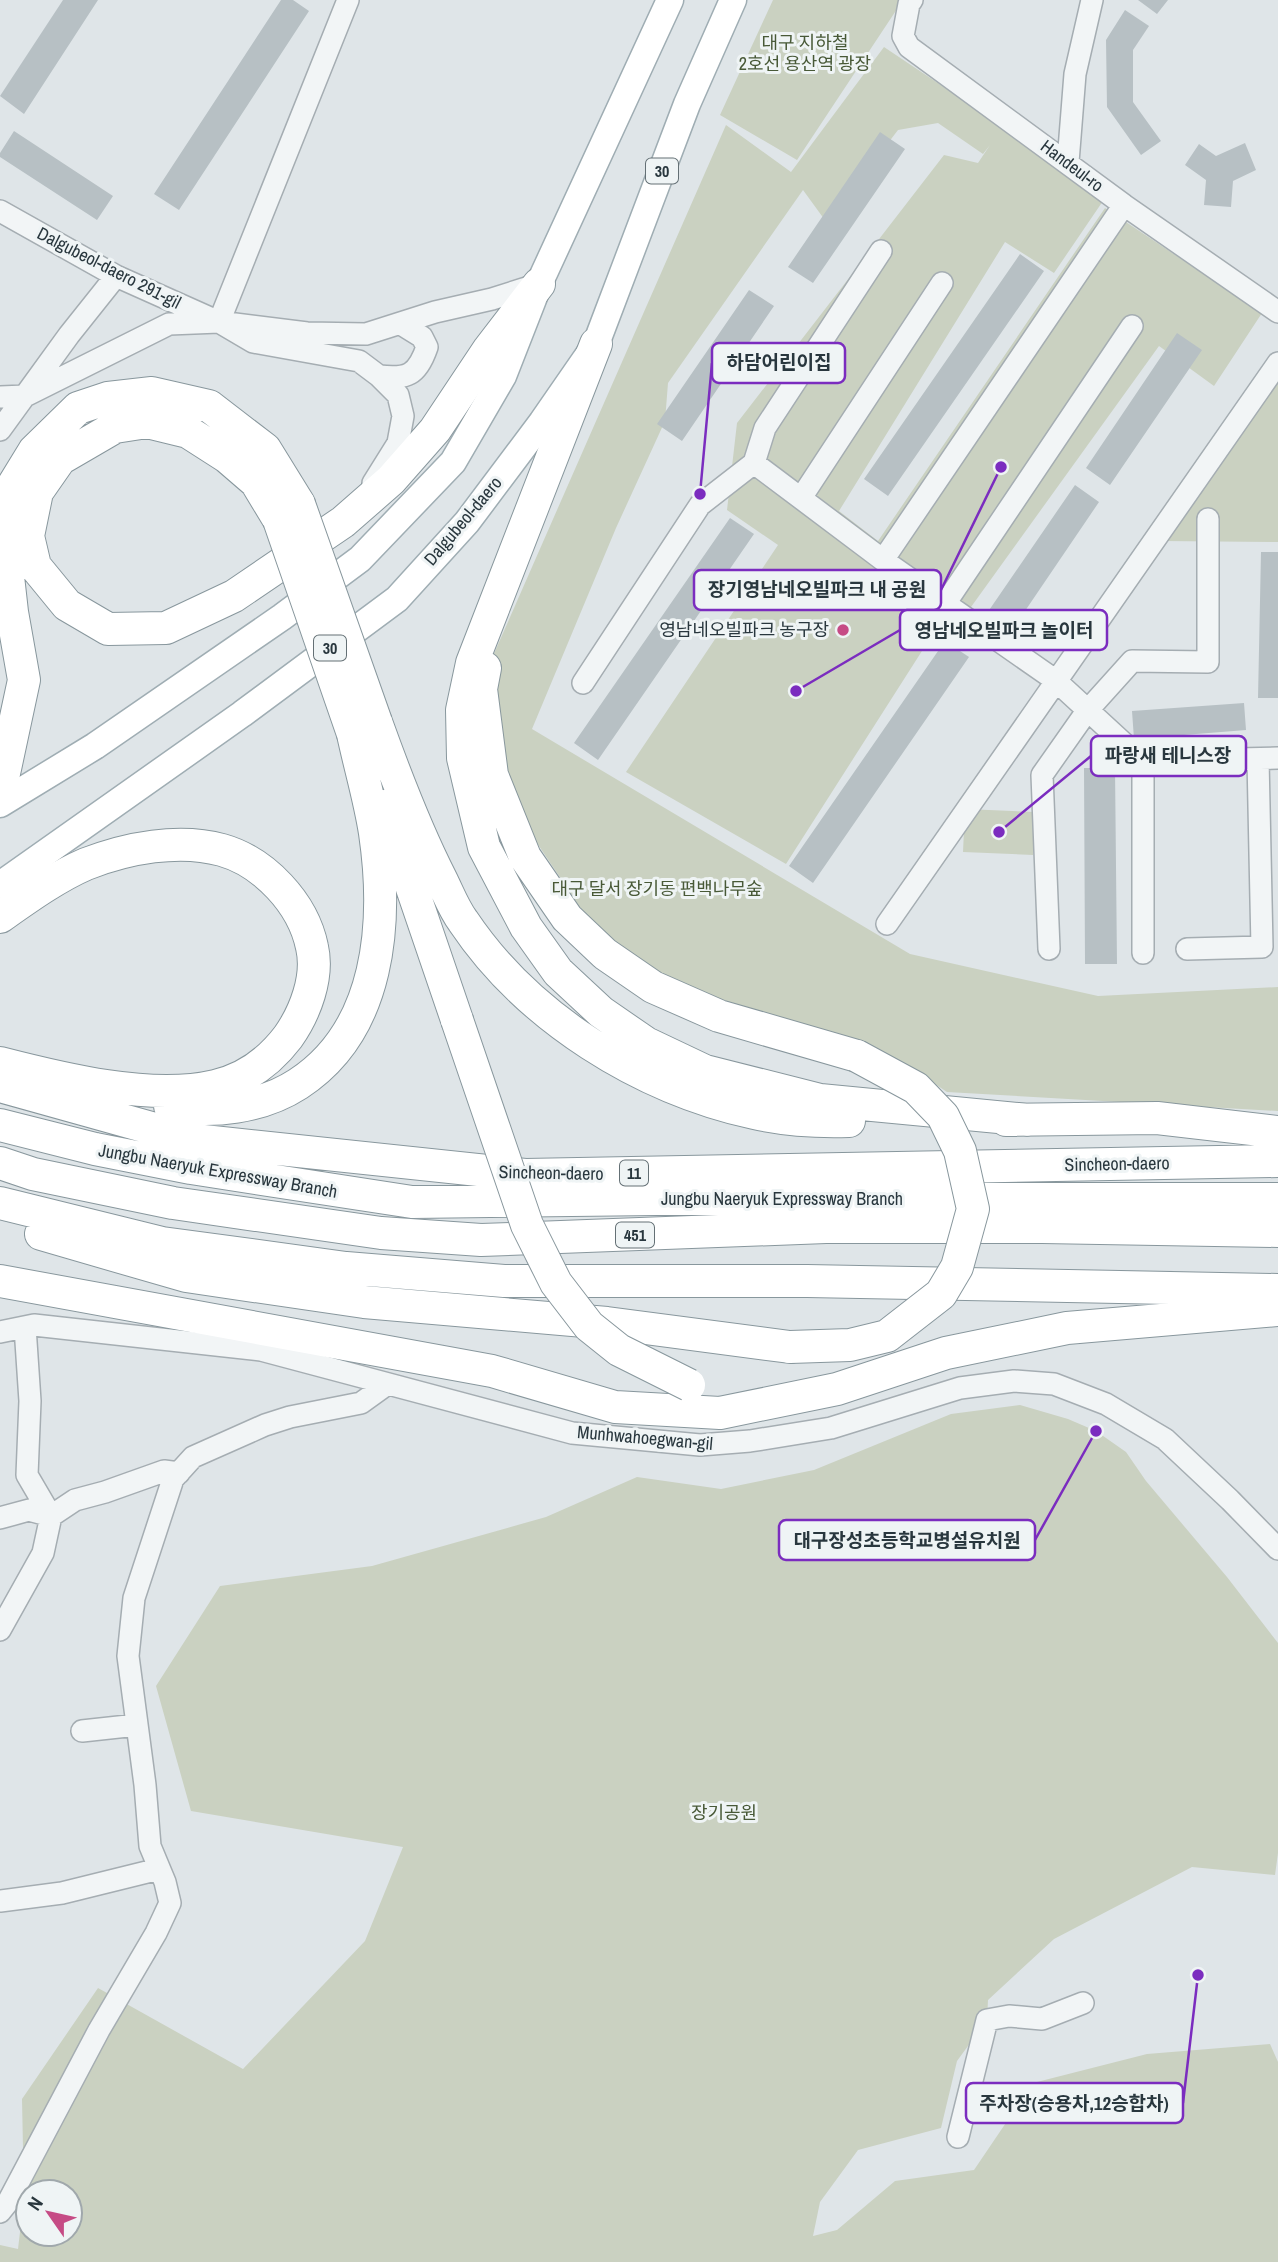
<svg xmlns="http://www.w3.org/2000/svg" width="1278" height="2262" font-family="'Archivo Narrow','Noto Sans KR',sans-serif">
<style>
.green{fill:#cad1c1;fill-rule:evenodd}
.building{fill:#b7c0c4}
.lines{fill:none;stroke-linecap:round;stroke-linejoin:round}
.minor-casing{stroke:#a5adb2;stroke-width:24}
.major-casing{stroke:#9fadb3;stroke-width:29}
.highway-casing{stroke:#88979d;stroke-width:34}
.minor{stroke:#f2f5f6;stroke-width:21}
.major{stroke:#fff;stroke-width:26}
.highway{stroke:#fff;stroke-width:32}
.highway-bridge-casing{stroke:#88979d;stroke-width:34;stroke-linecap:butt}
.highway-bridge{stroke:#fff;stroke-width:32}
.poi-dot{fill:#c64b85;stroke:#eff4f5;stroke-width:2.5}
.labels{text-anchor:middle;stroke-width:6;stroke-linejoin:round;paint-order:stroke}
.shield{fill:#eff4f5;stroke:#647075;stroke-width:2}
.shield-label{font-size:16px;font-weight:bold;fill:#29373e}
.park-label{font-size:18px;fill:#485937;stroke:#eff4f5}
.street-label{font-size:18px;fill:#29373e;stroke:#eff4f5}
.poi-label{font-size:18px;fill:#29373e;stroke:#eff4f5;text-anchor:end}
.leader{fill:none;stroke:#7b2cbf;stroke-width:2.5}
.callout-dot{fill:#7b2cbf;stroke:#eff4f5;stroke-width:2.5}
.callout{fill:#eff4f5;stroke:#7b2cbf;stroke-width:2.5}
.callout-label{font-size:19px;text-anchor:middle;font-weight:bold;fill:#29373e}
</style>
<rect width="100%" height="100%" fill="#dfe5e8"/>
<!-- green -->
<path class="green" d="M773,0H903L797,160L720,115Z
M884,47L1002,126L1105,198L1054,273L1005,242L839,511L878,541L1105,208L1262,313L1214,386L1159,346L953,632L936,629L786,864L626,772L778,545L727,510L737,423L944,155L978,163L990,145L983,154L938,123L898,130L827,223L803,190L668,383L665,421L616,528L532,729L910,954L1098,996L1278,987V1111L947,1092L902,1062L743,1013L605,945L515,810L489,665L726,125L791,172Z
M1278,375V542L1161,541Z
M965,809L1035,812L1033,855L963,852Z
M1020,1405L1068,1419L1096,1431L1126,1452L1146,1481L1227,1577L1278,1643V1853L1275,1875L1192,1867L1054,1939L988,2000L987,2020L957,2061L941,2128L858,2150L820,2202L813,2236L837,2230L895,2181L974,2170L1033,2083L1147,2054L1270,2044L1278,2062V2262H0V2245L18,2249L24,2198L22,2099L98,1988L243,2069L365,1941L403,1847L191,1811L156,1686L220,1586L372,1566L546,1517L637,1477L721,1489L814,1470L951,1414ZM28,2192H70V2234H28Z"/>
<!-- building -->
<path class="building" d="M63,0H98L24,114L0,96Z
M281,0H293L309,11L179,210L154,194Z
M1138,0H1168L1157,14Z
M1125,10L1149,26L1133,50V102L1161,141L1141,155L1107,107L1106,40Z
M14,131L113,196L97,220L0,157V153Z
M880,132L905,149L813,283L788,267Z
M1245,143L1256,170L1233,181L1231,207L1204,205L1206,180L1185,165L1199,144L1216,156Z
M1020,254L1044,271L888,496L864,479Z
M749,290L774,306L682,441L657,424Z
M1177,333L1202,350L1110,485L1086,468Z
M1075,485L1099,502L1008,636L983,619Z
M730,518L754,534L598,760L574,743Z
M1261,552H1278V698H1258Z
M945,641L969,657L813,883L789,866Z
M1244,703L1246,730L1134,739L1132,711Z
M1084,768H1115L1117,964H1085Z"/>
<g class="lines">
<defs>
<path id="minor" d="M912,0L909,4L903,36L909,47L1124,205L1278,312
M1068,162L1075,74L1092,0
M1124,205L883,560L1055,680L1143,761L1278,758
M0,211L116,276L219,322L253,342L359,361L379,376L398,395L403,416L398,443L373,483
M219,322L348,0
M379,376C407,379 417,376 427,347L422,337L401,324
M0,397L25,396L169,324L219,322L307,333L366,334L435,312L492,299L539,284
M0,430L69,335L116,276
M754,463L883,560
M801,498L942,283
M945,604L1132,326
M583,683L700,505L754,463L765,428L881,251
M887,924L1278,363
M1049,949L1042,775L1087,711L1132,661L1208,662V519
M1187,949L1262,947L1258,759
M1143,953V761
M0,1332L34,1325L261,1350L572,1433L700,1445L750,1441L831,1428L960,1388L1014,1381L1054,1384L1106,1404L1165,1439L1230,1500L1278,1549
M0,1518L29,1510L51,1516L75,1500L105,1492L164,1471L179,1473
M0,1630L43,1553L51,1516L27,1475L30,1401L25,1327
M82,1731L137,1725
M0,1901L62,1893L159,1869
M958,2137L987,2020L1009,2016L1042,2019L1083,2003
M0,2212L8,2202L99,2030L156,1933L170,1903L165,1882L150,1846L145,1785L128,1656L134,1598L173,1479L193,1457L265,1425L290,1417L361,1403L386,1385"/>
<path id="major" d="M0,804L95,746L282,617L360,559L453,462L503,376L539,284L670,0
M0,885L242,714L397,599L467,522L542,422L596,344L687,104L733,0"/>
<path id="highway" d="M596,344L472,663L462,710L463,758L484,847L526,927L558,972L601,1012L646,1043L705,1071L820,1100L1028,1120
M279,520L256,482L227,457L188,432L147,422L115,427L60,459L37,492L28,536L35,566L67,605L108,629L166,628L234,596L343,522L391,480L435,430L489,349L539,284
M485,668L481,689L492,775L525,857L567,918L605,954L653,987L719,1016L857,1056
M376,722C395,775 415,828 441,879C448,893 454,909 463,921C528,1018 641,1088 754,1113C785,1120 818,1122 849,1121
M0,792L24,680L12,612L4,541L12,487L34,451L78,408L108,398L152,393L209,406L265,449L299,504
M384,806L457,1020
M0,917C27,898 56,877 86,864C127,848 179,838 222,850C264,862 303,903 312,947C319,977 305,1013 288,1037C269,1062 246,1079 215,1086C151,1101 62,1079 0,1063
M0,1086L194,1140L525,1175L1278,1161
M170,1106C213,1113 261,1108 298,1084C381,1030 388,922 375,833C370,800 360,767 353,734
M1006,1120L1157,1118L1278,1132
M0,1125L95,1149L191,1168L412,1202L657,1199H1278
M0,1163L33,1174L173,1203L381,1233L481,1240L826,1227H1042L1278,1231
M0,1203L162,1243L346,1268L504,1281H807L1278,1290
M41,1234L186,1276L364,1302L607,1323L790,1347
M0,1281L492,1371L615,1407L720,1413L837,1389L946,1353L1067,1328L1278,1310"/>
</defs>
<!-- minor casing -->
<use href="#minor" class="minor-casing"/>
<!-- major casing -->
<use href="#major" class="major-casing"/>
<!-- highway casing -->
<use href="#highway" class="highway-casing"/>
<!-- minor -->
<use href="#minor" class="minor"/>
<!-- major -->
<use href="#major" class="major"/>
<!-- highway -->
<use href="#highway" class="highway"/>
<defs>
<path id="highway-bridge" d="M299,504L376,722
M279,520L353,734
M457,1020L527,1225L556,1283L589,1326L619,1350L689,1385
M790,1347L850,1345L887,1336L941,1294L957,1267L973,1209L960,1151L943,1116L916,1088L857,1056"/>
</defs>
<!-- highway-bridge casing -->
<use href="#highway-bridge" class="highway-bridge-casing"/>
<!-- highway-bridge -->
<use href="#highway-bridge" class="highway-bridge"/>
</g>
<!-- markers -->
<circle class="poi-dot" cx="843" cy="630" r="7"/>
<g class="labels">
<!-- shield labels -->
<g class="shield">
<rect x="646" y="158.5" width="32" height="25" rx="5"/>
<rect x="314" y="635.5" width="32" height="25" rx="5"/>
<rect x="620" y="1160.5" width="28" height="25" rx="5"/>
<rect x="616" y="1222.5" width="38" height="25" rx="5"/>
</g>
<g class="shield-label">
<text x="662" y="177">30</text>
<text x="330" y="654">30</text>
<text x="634" y="1179">11</text>
<text x="635" y="1241">451</text>
</g>
<!-- park labels -->
<g class="park-label">
<text x="805" y="49">대구 지하철<tspan x="805" dy="21">2호선 용산역 광장</tspan></text>
<text x="657" y="895">대구 달서 장기동 편백나무숲</text>
<text x="724" y="1819">장기공원</text>
</g>
<!-- street labels -->
<g class="street-label">
<text transform="translate(1072 166) rotate(37)" y="6">Handeul-ro</text>
<text transform="translate(109 268) rotate(27)" y="6">Dalgubeol-daero 291-gil</text>
<text transform="translate(463 521) rotate(-50)" y="6">Dalgubeol-daero</text>
<text transform="translate(1117 1164) rotate(-1)" y="6">Sincheon-daero</text>
<text transform="translate(218 1171) rotate(10)" y="6">Jungbu Naeryuk Expressway Branch</text>
<text transform="translate(551 1173) rotate(1)" y="6">Sincheon-daero</text>
<text x="782" y="1205">Jungbu Naeryuk Expressway Branch</text>
<text transform="translate(645 1438) rotate(5)" y="6">Munhwahoegwan-gil</text>
</g>
<!-- poi labels -->
<g class="poi-label">
<text x="829" y="636">영남네오빌파크 농구장</text>
</g>
</g>
<!-- callouts -->
<path class="leader" d="M700 494L712 363M1001 467L941 590M796 691L900 630M999 832L1091 756M1096 1431L1035 1540M1198 1975L1183 2103"/>
<g class="callout-dot">
<circle cx="700" cy="494" r="7"/>
<circle cx="1001" cy="467" r="7"/>
<circle cx="796" cy="691" r="7"/>
<circle cx="999" cy="832" r="7"/>
<circle cx="1096" cy="1431" r="7"/>
<circle cx="1198" cy="1975" r="7"/>
</g>
<g class="callout">
<rect x="712" y="343" width="133" height="40" rx="7"/>
<rect x="694" y="570" width="247" height="40" rx="7"/>
<rect x="900" y="610" width="207" height="40" rx="7"/>
<rect x="1091" y="736" width="155" height="40" rx="7"/>
<rect x="779" y="1520" width="256" height="40" rx="7"/>
<rect x="966" y="2083" width="217" height="40" rx="7"/>
</g>
<g class="callout-label">
<text x="779" y="369">하담어린이집</text>
<text x="817" y="596">장기영남네오빌파크 내 공원</text>
<text x="1004" y="637">영남네오빌파크 놀이터</text>
<text x="1168" y="762">파랑새 테니스장</text>
<text x="907" y="1547">대구장성초등학교병설유치원</text>
<text x="1074" y="2110">주차장(승용차,12승합차)</text>
</g>
<!-- north arrow -->
<g transform="translate(49 2213) rotate(304)"><circle r="33" fill="#eff4f5" stroke="#a0a8ac" stroke-width="2"/>
<path d="M0-5L12 26L0 18L-12 26Z" fill="#c64b85"/>
<text y="-10" font-size="19" font-weight="bold" text-anchor="middle" fill="#29373e">N</text>
</g>
</svg>
